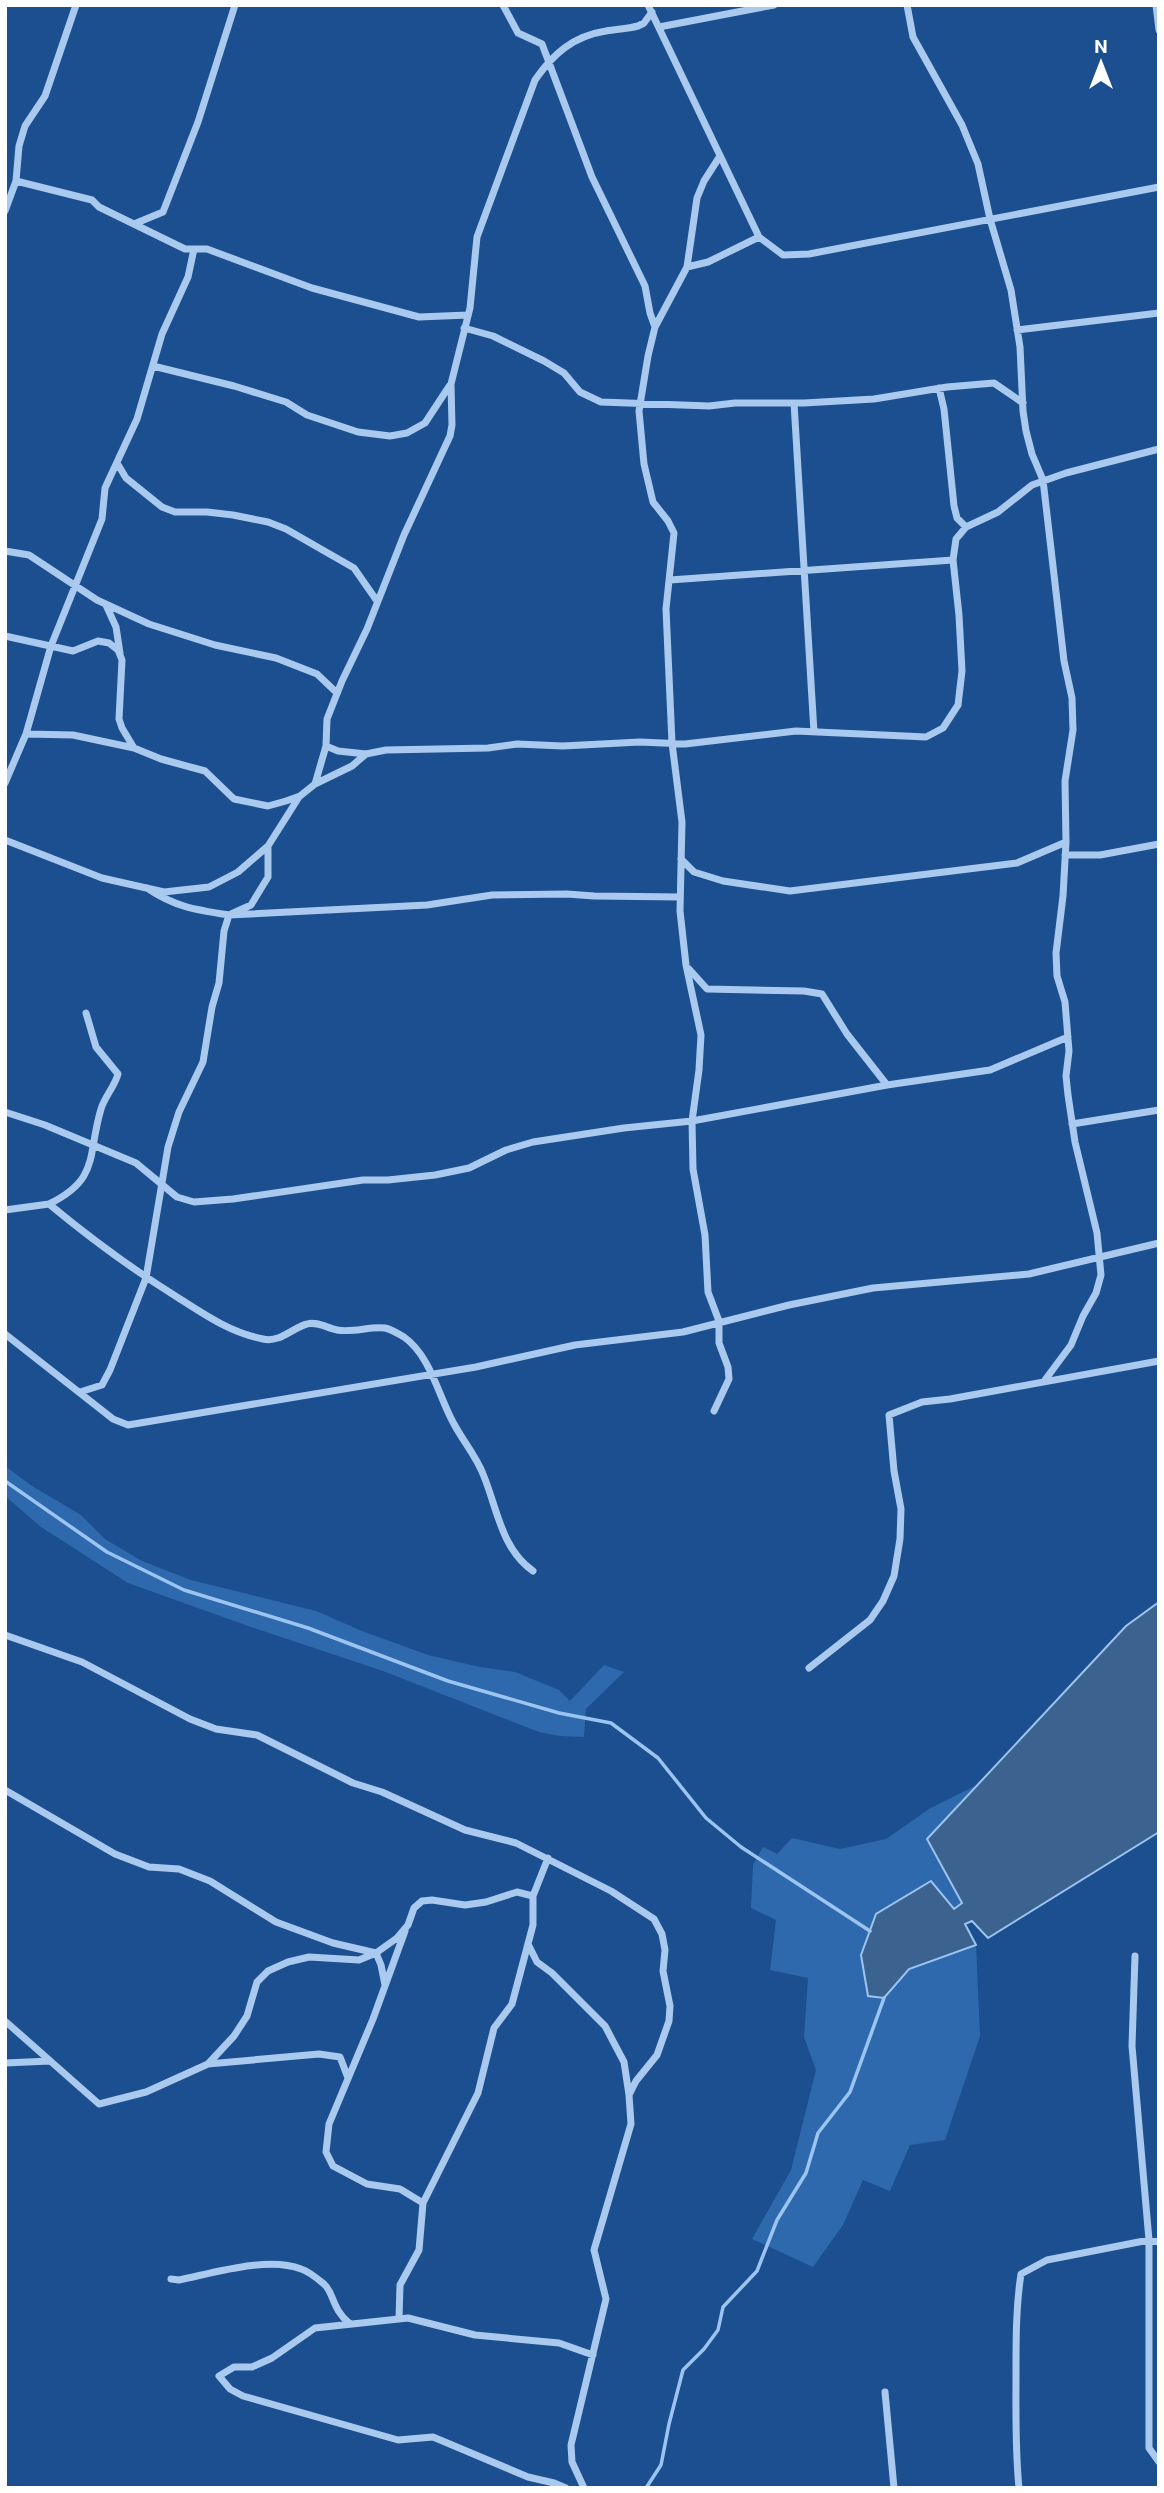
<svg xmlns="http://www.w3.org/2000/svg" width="1164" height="2493" font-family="Roboto,sans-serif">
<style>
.green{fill:#2e69ad}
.water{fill:#3c6290;stroke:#9cc4f0;stroke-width:2}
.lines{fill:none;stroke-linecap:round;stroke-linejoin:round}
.stream{stroke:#9cc4f0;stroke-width:3.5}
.street{stroke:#a9c9ee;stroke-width:7}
</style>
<rect width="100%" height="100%" fill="#1b4f8f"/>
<!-- green -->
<path class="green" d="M5,1466L32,1486L81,1515L105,1539L142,1561L191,1580L316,1611L362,1631L428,1655L480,1667L515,1672L559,1690L570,1701L604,1665L624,1672L586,1709L584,1737L560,1736L539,1732L383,1671L248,1626L128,1583L41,1527L5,1496Z
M975,1786L927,1839L962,1903L954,1909L931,1881L884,1998L909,1969L976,1945L980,2036L945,2140L910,2145L890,2191L863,2180L843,2225L813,2267L752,2239L791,2170L816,2070L804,2037L808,1978L770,1970L776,1920L751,1908L753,1865L763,1847L777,1854L792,1838L840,1849L886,1839L929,1809Z"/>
<!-- water -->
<path class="water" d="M1159,1602V1832L988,1938L972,1921L965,1924L976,1945L909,1969L884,1998L868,1996L861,1955L876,1914L931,1881L954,1909L962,1903L927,1839L1126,1626Z"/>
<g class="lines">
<!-- stream -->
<path class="stream" d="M5,1481L107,1552L184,1590L308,1628L448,1681L559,1713L611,1723L658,1758L706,1818L741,1847L870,1931
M646,2488L661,2465L669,2424L683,2370L704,2349L718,2330L723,2307L757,2271L777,2220L806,2173L818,2133L850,2092L884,1998"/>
<!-- street -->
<path class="street" d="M503,5L518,33L542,44L592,177L645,286L650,313L655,327
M648,5L759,237L783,255L809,254L1159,187
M907,5L913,37L962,125L978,164L990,219L1011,290L1020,347L1023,411L1026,431L1032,454L1043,480L1064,661L1072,698L1073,730L1065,781L1066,842L1063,896L1056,953L1057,976L1065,1002L1069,1051L1066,1076L1068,1095L1075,1142L1097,1233L1101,1275L1096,1293L1083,1316L1071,1345L1045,1380
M1156,5L1159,30
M659,27L774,5
M16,181L92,200L99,207L185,249H207L312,288L419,317L468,315
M5,211L16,181L19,146L25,126L45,96L76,5
M134,224L163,212L198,122L235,5
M687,267L708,262L759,237
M464,328L493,336L544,361L564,373L580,392L601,402L709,406L735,403H804L874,399L947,387L994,383L1023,403
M1017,330L1159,313
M153,366L234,386L286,402L307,415L358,432L390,436L407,433L425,423L450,385
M939,388L944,409L954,506L957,518L966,527
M794,403L814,732
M117,463L126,478L162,507L175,512H207L233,515L268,522L286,529L354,568L377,601
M5,551L29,555L97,600L149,624L215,645L276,658L317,674L337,693
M670,580L953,560
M106,605L116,627L120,653
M5,636L73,651L98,641L109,643L118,650L122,660L119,719L122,728L134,748L161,759L205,771L234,799L268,806L286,801L300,796L315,784L352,766L366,754
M26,734L73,735L134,748
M326,746L338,751L366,754L386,750L488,748L517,744L563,746L640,742L685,744L796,731L926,737L943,728L958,705L962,671L959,615L953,560L956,539L966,527L998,512L1032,485L1066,473L1159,449
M5,783L26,734L51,646L102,519L105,488L137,419L162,334L188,277L194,249
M315,784L326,746L327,719L342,681L367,629L404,535L450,436L452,425L451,384L470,308L477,237L535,80C553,54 573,36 606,31C617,29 627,29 638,26L644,23L652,12
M5,840L102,878L164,892L209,887L238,872L268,846L299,797
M1065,855H1100L1159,844
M681,859L694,872L723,881L790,891L1017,863L1066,842
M147,888C175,907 196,910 229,915L427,905L492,895L567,894L594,896L680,897
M689,969L707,989L804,991L822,994L847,1034L887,1085
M5,1112L45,1125L136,1163L177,1197L194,1202L233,1199L363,1180H388L435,1175L469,1168L506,1150L533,1142L624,1128L692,1121L887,1085L990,1070L1068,1037
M1072,1124L1159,1110
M49,1204C100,1179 87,1156 101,1109C105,1096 115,1086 118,1074L96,1047L86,1013
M5,1210L49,1204C90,1238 132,1269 177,1297C205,1315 231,1333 263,1339C280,1343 292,1328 307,1324C317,1321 327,1328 337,1330C353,1333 370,1326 385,1328C390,1329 399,1334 404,1337C431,1356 439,1398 454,1424C463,1441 476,1456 483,1474C497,1507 501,1549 533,1571
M5,1334L113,1419L128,1425L476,1367L575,1345L683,1332L789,1305L873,1288L1029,1274L1159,1243
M80,1392L102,1385L110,1370L146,1278L168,1147L179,1112L203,1062L212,1007L219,983L224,931L229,915L251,905L268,877V846
M714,1411L729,1379L728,1367L719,1343V1321L708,1292L705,1235L693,1169L692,1121L699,1070L701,1035L686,965L680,911L682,822L672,743L666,609L674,533L668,521L653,502L644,464L639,411L648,356L655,327L687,267L697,198L704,181L720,156
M5,1635L82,1662L190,1719L216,1729L257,1735L353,1783L382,1792L465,1830L516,1843L611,1891L654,1919L662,1934L665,1950L663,1971L670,2006L669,2021L657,2055L636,2081L629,2095L631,2124L594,2250L606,2299L571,2445L572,2462L584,2488
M809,1668L870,1620L883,1601L894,1576L900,1539L901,1509L894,1471L889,1415L922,1402L950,1399L1159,1361
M5,1790L115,1854L149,1867L179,1869L210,1881L276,1922L333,1943L376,1953L381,1965L385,1985
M405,1931L373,2019L329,2124L326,2152L333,2166L367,2184L400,2189L423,2203
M528,1944L537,1962L552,1973L605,2026L624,2062L629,2095
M1135,1956L1132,2046L1149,2240V2448L1159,2462
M5,2021L99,2104L146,2092L208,2064L234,2036L247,2016L257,1982L268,1971L288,1962L309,1957L359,1960L376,1953L397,1938L408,1925L414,1908L422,1901L432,1900L465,1905L486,1902L517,1892L533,1896
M5,2063L50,2061
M208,2064L319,2054L340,2057L348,2078
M171,2279L179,2280C213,2273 268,2256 301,2269C308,2271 318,2279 324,2284C334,2293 332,2309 349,2323
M399,2319L400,2285L419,2250L423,2203L478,2093L494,2028L512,2004L533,1925V1896L548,1858
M885,2392L894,2488
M566,2488L554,2483L528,2477L433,2437L398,2440L243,2396L230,2389L219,2376L234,2367H252L272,2358L315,2328L408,2318L475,2335L559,2343L593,2355
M1019,2488C1015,2449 1016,2411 1016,2372C1016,2339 1016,2306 1021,2274L1047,2260L1149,2240L1159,2242"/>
</g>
<!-- border -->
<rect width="1164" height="2493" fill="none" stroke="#ffffff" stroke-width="14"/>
<!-- north arrow -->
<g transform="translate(1101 63)" stroke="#1b4f8f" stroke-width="5" paint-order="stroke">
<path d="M0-5L12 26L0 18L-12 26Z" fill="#ffffff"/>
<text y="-10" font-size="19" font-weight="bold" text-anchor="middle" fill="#ffffff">N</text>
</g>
</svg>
